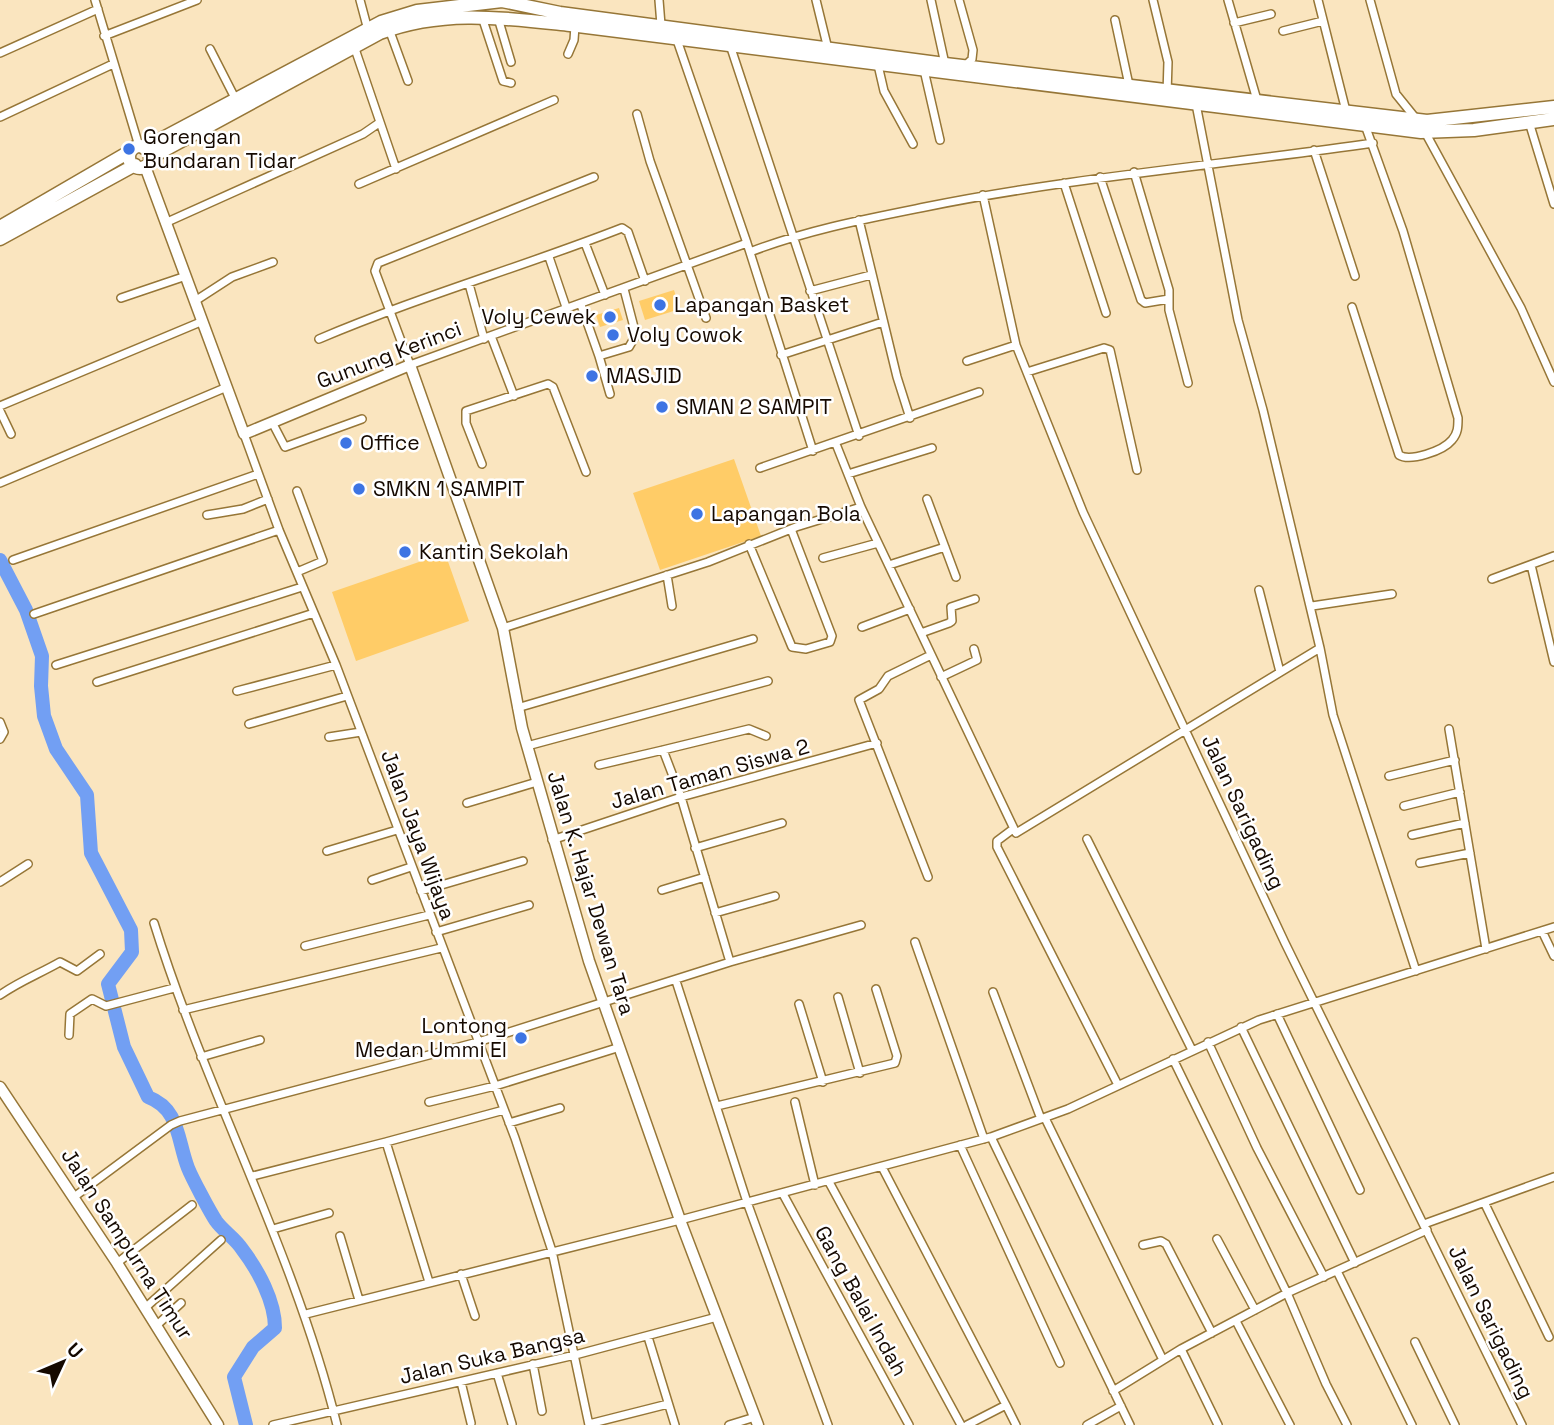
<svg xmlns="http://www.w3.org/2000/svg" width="1554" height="1425" font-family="'Space Grotesk',sans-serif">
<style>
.green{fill:#ffcc67}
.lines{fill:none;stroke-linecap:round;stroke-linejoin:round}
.river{stroke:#729ff3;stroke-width:14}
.street-casing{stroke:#967637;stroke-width:10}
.secondary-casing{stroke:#967637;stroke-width:13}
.primary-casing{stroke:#967637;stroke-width:15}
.street{stroke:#fff;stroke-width:7}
.secondary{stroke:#fff;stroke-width:10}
.primary{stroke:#fff;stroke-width:12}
.poi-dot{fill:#3d74e3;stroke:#fff;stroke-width:2.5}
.labels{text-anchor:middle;stroke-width:5;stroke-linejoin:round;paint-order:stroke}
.poi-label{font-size:21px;fill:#150900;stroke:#fff;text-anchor:start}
.street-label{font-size:21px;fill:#150900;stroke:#fff}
</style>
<rect width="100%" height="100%" fill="#fae5bf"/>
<!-- green -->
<path class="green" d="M674,290L680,309L645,320L639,301Z
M619,308L623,320L600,327L596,315Z
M734,459L761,536L660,570L633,493Z
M445,553L469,621L356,661L332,592Z"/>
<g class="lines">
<!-- river -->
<path class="river" d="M0,560L26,610L42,656L41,686L44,716L56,749L87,795L91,853L131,930L132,952L108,984L124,1047L148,1097C180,1109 177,1140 188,1168C192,1178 210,1212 216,1221C223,1231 235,1238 242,1249C258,1270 275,1301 275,1328L253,1347L234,1377L246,1425"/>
<defs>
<path id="street" d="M95,0L139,146
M360,0L368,30
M659,0L661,25
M816,0L828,49
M931,0L945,64
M959,0L973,50L972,59L965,66
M1153,0L1168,62L1167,94
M1228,0L1257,100
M1318,0L1346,111
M1370,0L1396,94L1417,120
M482,17L503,81L511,83
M498,18L511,62
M1115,20L1129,85
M1234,23L1271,14
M389,29L408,81
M1283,31L1323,21
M104,36L197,0
M677,40L747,243L813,451
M730,45L859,436
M354,46L396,169
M210,49L236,100
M0,53L98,9
M568,54L574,40L575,26
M878,65L884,91L913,144
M924,70L940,140
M637,114L650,161L706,318
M0,117L113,64
M1529,122L1554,204
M1425,132L1521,308L1554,382
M1314,150L1355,276
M1134,172L1169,290V310L1188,383
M594,177L378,263L375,271L410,365L747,243
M1100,177L1141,300L1145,303L1169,299
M1064,183L1106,313
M359,184L554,100
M983,195L1016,345L1083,512L1285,943L1522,1425
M859,220L897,377L910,418
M165,223L363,134L379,123
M585,243L605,295
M750,252C807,230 865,219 925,207C1073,177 1223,165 1373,143
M549,257L567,310
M469,284L484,339
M810,291L871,275
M121,298L186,276
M195,301L232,277L273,262
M581,305L599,356
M1352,307L1399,455C1410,462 1443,451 1452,440C1458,433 1458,427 1458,418L1403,231L1365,125
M491,336L514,396
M319,339C418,297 522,267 622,228L628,232L645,281
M781,355L883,322
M967,361L1016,345
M1027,372L1104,348L1110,350L1137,470
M610,394L599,356L629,347L636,335L624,289
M0,406L203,321
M0,411L11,434
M272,422L285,447L362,419
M244,434L279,530L336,665L515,1138L552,1251L589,1425
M836,444L861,507L1016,833L1320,648L1263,410L1238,320L1196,104
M482,464L466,423V411L548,384L553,387L586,472
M760,468L979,392
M848,474L932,448
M0,483L227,387
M297,491L323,561L297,572
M927,499L956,577
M207,515L243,509L268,499
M749,544L792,647L806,649L830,642L832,636L791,529
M823,558L878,543
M13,560L258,474
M889,565L945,547
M1531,565L1554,662
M667,575L672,606
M1492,579L1554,556
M1259,590L1280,672
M1312,606L1392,594
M34,614L279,530
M862,627L910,609
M503,628L708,562L796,527L861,507
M921,633L949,623L952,621L951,607L975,599
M1320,648L1333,715L1416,971
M56,665L302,587
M941,677L977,660L974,649
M97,682L314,613
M237,691L336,665
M517,708L753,639
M0,722L4,732L0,739
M249,724L347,696
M1449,729L1486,949
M329,737L361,732
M527,746L768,681
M599,765L663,750
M1389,776L1455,760
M467,803L537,782
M1404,806L1460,792
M1013,829L997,841V847L1118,1085
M1412,835L1465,823
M1087,839L1192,1050
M552,840L681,797L877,743
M695,848L782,823
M327,851L397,830
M1420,863L1470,853
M928,877L859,700L879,689L888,676L931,655
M372,880L411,867
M0,882L28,864
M662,890L705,877
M421,891L523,861
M715,913L775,896
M154,923C207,1094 294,1251 337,1425
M1542,931L1554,956
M436,932L529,905
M915,942L984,1139
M305,946L429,915
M730,962L681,797L663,750L749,729L766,736
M676,981L747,1202L828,1425
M993,992L1041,1119
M0,995C20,981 39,974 60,962L77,971L100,954
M838,997L860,1073
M799,1004L823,1082
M183,1010L441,948
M1277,1014L1360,1190
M1241,1027L1355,1263
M69,1035L70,1014L92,999L106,1006L174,988
M1208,1042L1257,1148L1324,1277
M201,1057L260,1040
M1173,1059L1287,1293L1326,1384L1347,1425
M429,1102L495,1086L620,1047
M795,1102L815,1185
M717,1106L895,1063L897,1056L876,989
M1045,1118L1163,1360
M509,1123L560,1108
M991,1137L1130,1425
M386,1142L504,1110
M960,1145L1060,1363
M882,1167L1006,1405L967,1425
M253,1176L386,1142L429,1282
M829,1182L961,1425
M783,1194L909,1425
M74,1197L171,1125L180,1121L478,1042L730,962L861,925
M1485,1204L1549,1337
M1424,1224L1554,1177
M273,1229L329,1213
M340,1236L359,1300
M1217,1239L1255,1310
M1143,1245L1161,1241L1166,1244L1212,1333
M117,1263L192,1205
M1337,1271L1412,1425
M461,1274L475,1316
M145,1308L221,1240
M306,1314L680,1220L991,1137L1068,1109L1259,1020L1554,927
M1236,1321L1290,1425
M157,1325L181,1303
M648,1337L675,1425
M1415,1342L1455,1425
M1181,1349L1218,1425
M533,1364L542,1411
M497,1373L512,1424
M461,1382L471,1423
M1113,1391L1181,1349L1287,1293L1427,1230
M1006,1405L1016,1425
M589,1424L668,1404
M273,1425L575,1355L717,1317
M729,1425L755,1417
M1087,1425L1121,1406"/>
<path id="secondary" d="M146,169L244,434L410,365L503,628L522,728L589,961L680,1220L758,1425
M0,1087L117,1263L218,1425"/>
<path id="primary" d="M129 157a11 11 0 1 1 22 0a11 11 0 1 1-22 0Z
M144,148L381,22L417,11L502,1L560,13L945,64L1427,121L1554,107
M150,158L380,33C443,9 505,18 570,25L1421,132L1474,130L1554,119
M0,227L129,152
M0,239L135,165"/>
</defs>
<!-- street casing -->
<use href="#street" class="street-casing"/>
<!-- secondary casing -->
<use href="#secondary" class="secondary-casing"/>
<!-- primary casing -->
<use href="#primary" class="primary-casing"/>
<!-- street -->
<use href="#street" class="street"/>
<!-- secondary -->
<use href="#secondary" class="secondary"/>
<!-- primary -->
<use href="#primary" class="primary"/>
</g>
<!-- markers -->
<g class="poi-dot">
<circle cx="129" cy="149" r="7"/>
<circle cx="660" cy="305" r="7"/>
<circle cx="610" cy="317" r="7"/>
<circle cx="613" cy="335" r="7"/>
<circle cx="592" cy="376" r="7"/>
<circle cx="662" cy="407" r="7"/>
<circle cx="346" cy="443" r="7"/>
<circle cx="359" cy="489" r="7"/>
<circle cx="697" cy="514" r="7"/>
<circle cx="405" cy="552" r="7"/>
<circle cx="521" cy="1038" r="7"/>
</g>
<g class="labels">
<!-- poi labels -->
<g class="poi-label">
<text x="143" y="144">Gorengan<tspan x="143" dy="24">Bundaran Tidar</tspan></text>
<text x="674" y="312">Lapangan Basket</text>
<text x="596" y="324" text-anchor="end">Voly Cewek</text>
<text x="627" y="342">Voly Cowok</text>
<text x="606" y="383">MASJID</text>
<text x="676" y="414">SMAN 2 SAMPIT</text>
<text x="360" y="450">Office</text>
<text x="373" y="496">SMKN 1 SAMPIT</text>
<text x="711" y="521">Lapangan Bola</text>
<text x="419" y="559">Kantin Sekolah</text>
<text x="507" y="1033" text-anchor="end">Lontong<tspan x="507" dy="24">Medan Ummi El</tspan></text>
</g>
<!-- street labels -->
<g class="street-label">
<text transform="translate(389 355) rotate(-21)" y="7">Gunung Kerinci</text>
<text transform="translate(710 774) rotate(-16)" y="7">Jalan Taman Siswa 2</text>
<text transform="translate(1243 812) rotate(65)" y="7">Jalan Sarigading</text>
<text transform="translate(418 835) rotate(70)" y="7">Jalan Jaya Wijaya</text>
<text transform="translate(591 893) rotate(73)" y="7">Jalan K. Hajar Dewan Tara</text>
<text transform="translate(127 1244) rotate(57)" y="7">Jalan Sampurna Timur</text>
<text transform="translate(861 1301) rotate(61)" y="7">Gang Balai Indah</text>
<text transform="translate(1491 1322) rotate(64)" y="7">Jalan Sarigading</text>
<text transform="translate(492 1356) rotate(-13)" y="7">Jalan Suka Bangsa</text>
</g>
</g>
<!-- north arrow -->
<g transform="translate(63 1362) rotate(46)" stroke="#ffffff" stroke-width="5" paint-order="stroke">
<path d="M0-5L12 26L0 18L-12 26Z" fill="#150900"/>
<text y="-10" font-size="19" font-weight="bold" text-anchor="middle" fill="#150900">U</text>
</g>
</svg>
